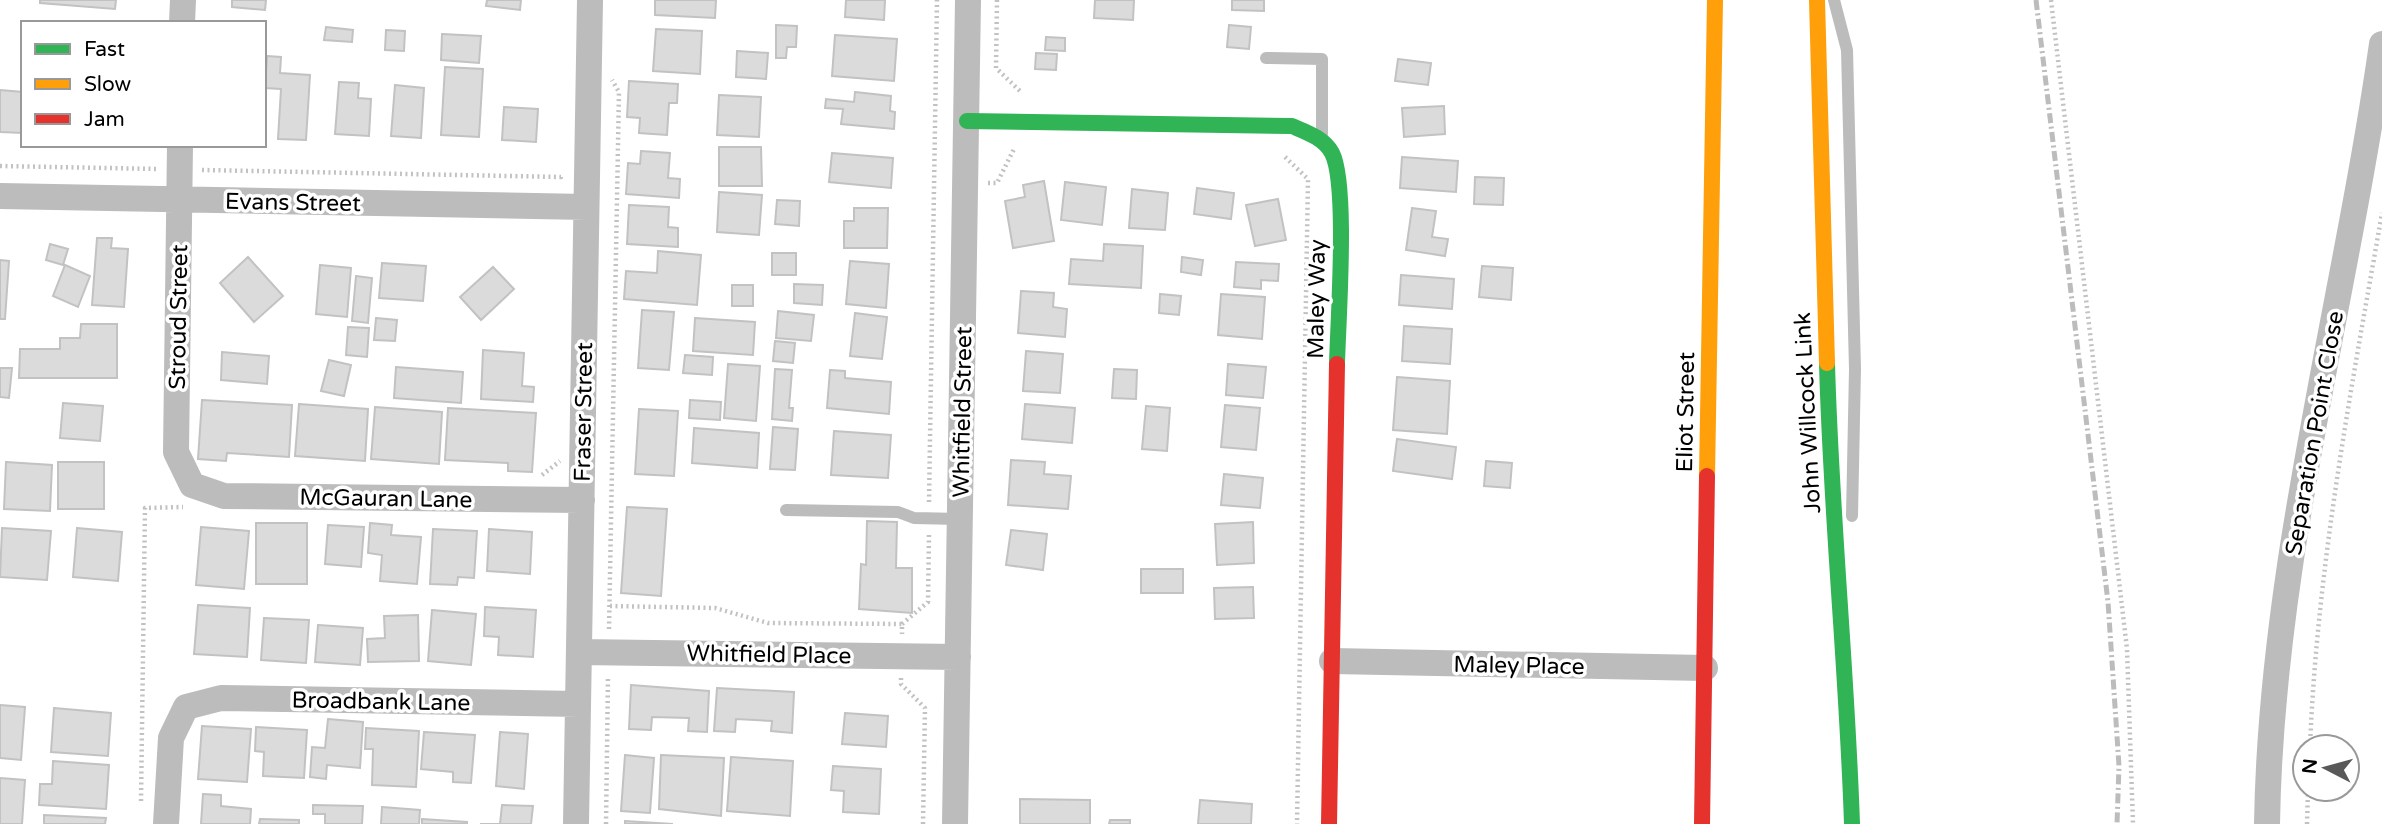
<svg xmlns="http://www.w3.org/2000/svg" width="2382" height="824" font-family="'Varela Round',sans-serif">
<style>
.building{fill:#dbdbdb;stroke:#c2c2c2;stroke-width:2}
.lines{fill:none;stroke-linecap:round;stroke-linejoin:round}
.path{stroke:#c2c2c2;stroke-width:4.5;stroke-dasharray:2 3.5;stroke-linecap:butt}
.lane{stroke:#bcbcbc;stroke-width:12}
.street{stroke:#bcbcbc;stroke-width:26}
.fast{stroke:#30b455;stroke-width:16}
.slow{stroke:#ff9f0a;stroke-width:16}
.jam{stroke:#e5322d;stroke-width:16}
.rail{stroke:#bcbcbc;stroke-width:5;stroke-dasharray:10 3.5 2 3.5;stroke-linecap:butt}
.labels{text-anchor:middle;stroke-width:7;stroke-linejoin:round;paint-order:stroke}
.street-label{font-size:23px;fill:#000;stroke:#fff}
</style>
<rect width="100%" height="100%" fill="#fff"/>
<!-- building -->
<path class="building" d="M40,0H116L115,9L40,3Z
M232,0H266L265,10L232,7Z
M487,0H521L520,10L486,6Z
M655,0H716L715,18L655,15Z
M846,0H885L884,20L845,17Z
M1095,0H1134L1133,20L1094,18Z
M1232,0H1264V11L1232,10Z
M776,25L797,26L796,47H787L786,58H776Z
M1229,25L1251,27L1249,49L1227,47Z
M326,27L353,30L352,42L324,40Z
M656,29L702,31L700,74L653,71Z
M386,30L405,31L404,51L385,50Z
M442,34L481,36L479,63L441,60Z
M835,35L897,39L894,81L832,76Z
M1046,37L1065,38V51L1045,50Z
M737,51L768,53L766,79L736,77Z
M1036,53L1057,54L1056,70L1035,69Z
M267,56L281,57L280,73L310,75L306,140L278,139L281,89L265,88Z
M1398,59L1431,63L1428,85L1395,81Z
M445,67L483,69L479,137L441,135Z
M629,81L678,84L677,103H669L667,135L639,133L640,118L627,117Z
M339,82L359,83L358,98L371,99L369,136L335,134Z
M395,85L424,88L421,138L391,136Z
M0,90L23,92V133L0,132Z
M855,92L891,96L890,111L895,112L894,129L841,124L843,109L825,108L826,99L854,102Z
M719,95L761,97L759,137L717,135Z
M1444,106L1445,134L1404,137L1402,108Z
M504,107L538,109L536,142L502,140Z
M719,147H761L762,186H719Z
M641,151L670,153L668,178L680,179L679,198L626,194L628,163L640,164Z
M832,153L893,158L891,188L829,182Z
M1402,157L1458,161L1456,192L1400,188Z
M1475,177L1504,178L1503,205L1474,204Z
M1044,181L1054,241L1013,248L1005,201L1025,197L1023,185Z
M1065,182L1106,187L1102,225L1061,220Z
M1197,188L1234,193L1231,219L1194,214Z
M1132,189L1168,193L1165,230L1129,228Z
M719,192L762,195L759,235L717,232Z
M1278,199L1286,240L1255,246L1246,205Z
M777,200L800,201L799,226L775,224Z
M629,205L669,207L668,227L678,228V247L627,244Z
M854,208H888L887,248H844V221H854Z
M1412,208L1436,211L1432,237L1448,239L1445,256L1406,250Z
M97,238H112L111,248L128,249L124,307L92,305Z
M50,244L68,249L63,265L46,260Z
M1104,244L1143,246L1141,288L1069,284L1071,259L1103,261Z
M658,251L701,255L697,305L624,299L626,271L657,273Z
M772,253H796V275H772Z
M248,257L283,296L254,322L220,283Z
M1182,257L1203,260L1201,275L1181,272Z
M0,260L9,261L5,319H0Z
M850,261L889,264L886,308L846,304Z
M1236,262L1279,264L1278,281L1261,280V289L1234,287Z
M382,263L426,266L423,301L379,298Z
M65,265L90,276L78,307L53,296Z
M320,265L351,268L347,317L316,314Z
M1482,266L1513,268L1511,300L1479,297Z
M493,267L514,289L481,320L460,297Z
M1401,275L1454,279L1452,309L1399,305Z
M356,276L372,278L368,323L352,321Z
M794,284L823,285L822,305L794,303Z
M732,285H753V306H732Z
M1021,291L1054,293L1053,307L1067,309L1065,337L1018,333Z
M1160,294L1181,296L1179,315L1159,313Z
M1221,294L1265,297L1262,339L1218,335Z
M642,310L674,312L669,370L638,368Z
M778,311L814,315L811,341L776,338Z
M855,313L887,317L882,359L850,356Z
M376,318L397,320L395,341L374,340Z
M695,318L755,322L753,355L693,351Z
M81,324H117V378H19L20,349H60V338H80Z
M1404,326L1452,329L1450,364L1402,361Z
M348,327L369,328L367,357L346,355Z
M775,341L795,343L793,363L773,361Z
M483,350L524,353L522,386L534,387L533,402L481,399Z
M1026,351L1063,354L1060,393L1023,391Z
M222,352L269,356L267,384L221,380Z
M685,355L713,357L712,375L683,373Z
M329,360L351,365L344,396L321,391Z
M728,364L760,366L756,421L724,418Z
M1228,364L1266,367L1263,398L1226,395Z
M396,367L463,372L461,403L394,398Z
M0,368H12L9,398L0,397Z
M775,369L792,370L789,408H793L792,421L772,419Z
M1114,369L1137,370L1136,399L1112,398Z
M830,370L845,371V378L891,382L889,414L827,408Z
M1397,377L1450,381L1447,434L1393,430Z
M202,400L292,405L289,457L227,453L226,461L198,459Z
M690,400L721,402L720,420L689,418Z
M63,403L103,406L100,441L60,438Z
M299,404L368,409L365,461L295,456Z
M1025,404L1075,408L1072,443L1022,439Z
M1225,405L1260,408L1256,450L1221,447Z
M1146,406L1170,408L1167,451L1142,449Z
M375,407L442,412L439,464L371,459Z
M448,408L536,413L532,472L508,471V463L445,460Z
M639,409L678,411L674,476L635,474Z
M773,427L798,429L795,470L770,469Z
M694,428L759,433L757,468L692,463Z
M834,431L891,435L888,478L831,475Z
M1397,439L1456,447L1452,479L1393,471Z
M1011,460L1045,462L1044,474L1071,476L1068,509L1008,505Z
M1486,461L1512,463L1510,488L1484,486Z
M6,462L52,465L50,511L4,509Z
M58,462H104V509H58Z
M1224,474L1263,478L1260,508L1221,505Z
M627,507L667,509L661,596L621,593Z
M867,521L897,522L896,568H912V613L859,609L861,564L866,565Z
M1253,522L1254,563L1217,565L1215,524Z
M256,523H307V584H256Z
M370,523L392,525L391,535L421,537L417,584L380,581L382,555L368,553Z
M328,525L364,527L361,567L325,564Z
M201,527L249,531L244,589L196,585Z
M2,528L51,531L47,580L0,577Z
M77,528L122,532L118,581L73,577Z
M433,529L477,531L474,578L458,577L457,585L430,584Z
M489,529L532,532L530,574L487,571Z
M1011,530L1047,534L1043,570L1006,565Z
M1141,569H1183V593H1141Z
M1253,587L1254,618L1215,619L1214,588Z
M198,605L250,608L247,657L194,654Z
M485,607L536,610L533,657L498,655L499,637L484,636Z
M432,610L476,614L471,665L428,661Z
M418,615L419,661L368,662L367,639L385,638L384,616Z
M264,618L309,620L306,663L261,660Z
M318,625L363,628L360,665L315,662Z
M631,685L709,691L707,732L688,731L689,718L652,717L651,730L629,729Z
M717,688L794,692L792,733L771,731L772,721L736,719L735,732L714,731Z
M0,705L25,707L21,760L0,758Z
M54,708L111,713L108,756L51,752Z
M845,713L888,716L886,747L842,744Z
M328,719L363,722L360,768L327,765L326,779L310,777L312,747L325,748Z
M202,726L251,729L247,782L198,779Z
M256,727L307,730L304,778L263,776L264,752L255,751Z
M366,728L419,731L416,787L372,785L373,749H365Z
M424,732L475,735L471,783L453,782V772L421,769Z
M500,732L528,734L524,789L496,786Z
M625,755L654,758L650,813L621,811Z
M661,755L724,758L721,816L659,809Z
M731,757L793,761L790,816L727,811Z
M53,761L109,765L106,809L39,805L40,784H52Z
M833,766L881,769L879,814L843,812L844,791L831,790Z
M0,778L25,780L22,824H0Z
M203,794L221,795V806L251,809L250,824H201Z
M1020,799L1090,800V824H1020Z
M1200,800L1252,804L1251,824H1198Z
M313,805L363,806L362,824H325V814H313Z
M502,805L533,806L531,824H480H500Z
M382,807L420,810L419,824H381Z
M44,815L106,818L105,824H44Z
M260,819L299,820V824H259Z
M422,819L467,822V824H422Z
M1110,820H1130V824H1109Z
M625,821L673,824H625Z"/>
<g class="lines">
<!-- path -->
<path class="path" d="M997,0L996,68L1022,93
M2051,0L2127,649L2133,824
M1285,157L1308,179L1297,824
M0,166L159,169
M202,170L561,177L562,174
M988,183H997L1014,149
M542,475L560,461
M929,502L937,0
M610,606L715,608L768,623L902,624V634
M902,624L928,602L929,535
M609,629L619,92L612,80
M901,678V684L925,708L923,824
M2310,747C2317,567 2351,390 2382,213
M141,801L145,508L183,507
M606,824L608,676
M2307,824L2308,789"/>
<!-- lane -->
<path class="lane" d="M1834,0L1847,50L1855,369L1852,516
M1266,58L1322,59V134
M786,510L898,512L914,518L960,519"/>
<!-- street -->
<path class="street" d="M182,23L183,0
M180,145L176,452L192,485L224,496L582,500
M0,196L586,207
M579,652L958,657
M1332,661L1705,668
M166,824L171,738L186,707L221,698L578,704
M576,824L590,0
M955,824L968,0
M2267,824C2271,562 2345,303 2382,44"/>
<!-- fast -->
<path class="fast" d="M967,121L1292,126C1306,132 1324,138 1332,153C1348,184 1338,321 1337,364
M1827,363C1831,517 1847,670 1852,824"/>
<!-- slow -->
<path class="slow" d="M1817,0L1827,363
M1707,476L1715,0"/>
<!-- jam -->
<path class="jam" d="M1329,824L1337,364
M1702,824L1707,476"/>
<!-- rail -->
<path class="rail" d="M2036,0L2108,602L2119,766L2117,824"/>
</g>
<g class="labels">
<!-- street labels -->
<g class="street-label">
<text transform="translate(293 202) rotate(1)" y="8">Evans Street</text>
<text transform="translate(1316 299) rotate(-89)" y="8">Maley Way</text>
<text transform="translate(178 317) rotate(-89)" y="8">Stroud Street</text>
<text transform="translate(583 412) rotate(-89)" y="8">Fraser Street</text>
<text transform="translate(962 412) rotate(-89)" y="8">Whitfield Street</text>
<text transform="translate(1685 412) rotate(-89)" y="8">Eliot Street</text>
<text transform="translate(1807 413) rotate(-93)" y="8">John Willcock Link</text>
<text transform="translate(2314 433) rotate(-80)" y="8">Separation Point Close</text>
<text transform="translate(386 498) rotate(1)" y="8">McGauran Lane</text>
<text transform="translate(769 654) rotate(1)" y="8">Whitfield Place</text>
<text transform="translate(1519 665) rotate(1)" y="8">Maley Place</text>
<text transform="translate(381 701) rotate(1)" y="8">Broadbank Lane</text>
</g>
</g>
<!-- legend -->
<rect x="21" y="21" width="245" height="126" fill="#ffffff" stroke="#999999" stroke-width="2"/>
<rect x="35" y="44" width="35" height="10" fill="#30b455" stroke="#999999" stroke-width="2"/>
<text x="84" y="56" font-size="21" fill="#000000">Fast</text>
<rect x="35" y="79" width="35" height="10" fill="#ff9f0a" stroke="#999999" stroke-width="2"/>
<text x="84" y="91" font-size="21" fill="#000000">Slow</text>
<rect x="35" y="114" width="35" height="10" fill="#e5322d" stroke="#999999" stroke-width="2"/>
<text x="84" y="126" font-size="21" fill="#000000">Jam</text>
<!-- north arrow -->
<g transform="translate(2326 768) rotate(276)"><circle r="33" fill="#ffffff" stroke="#999999" stroke-width="2"/>
<path d="M0-5L12 26L0 18L-12 26Z" fill="#595959"/>
<text y="-10" font-size="19" font-weight="bold" text-anchor="middle" fill="#000000">N</text>
</g>
</svg>
